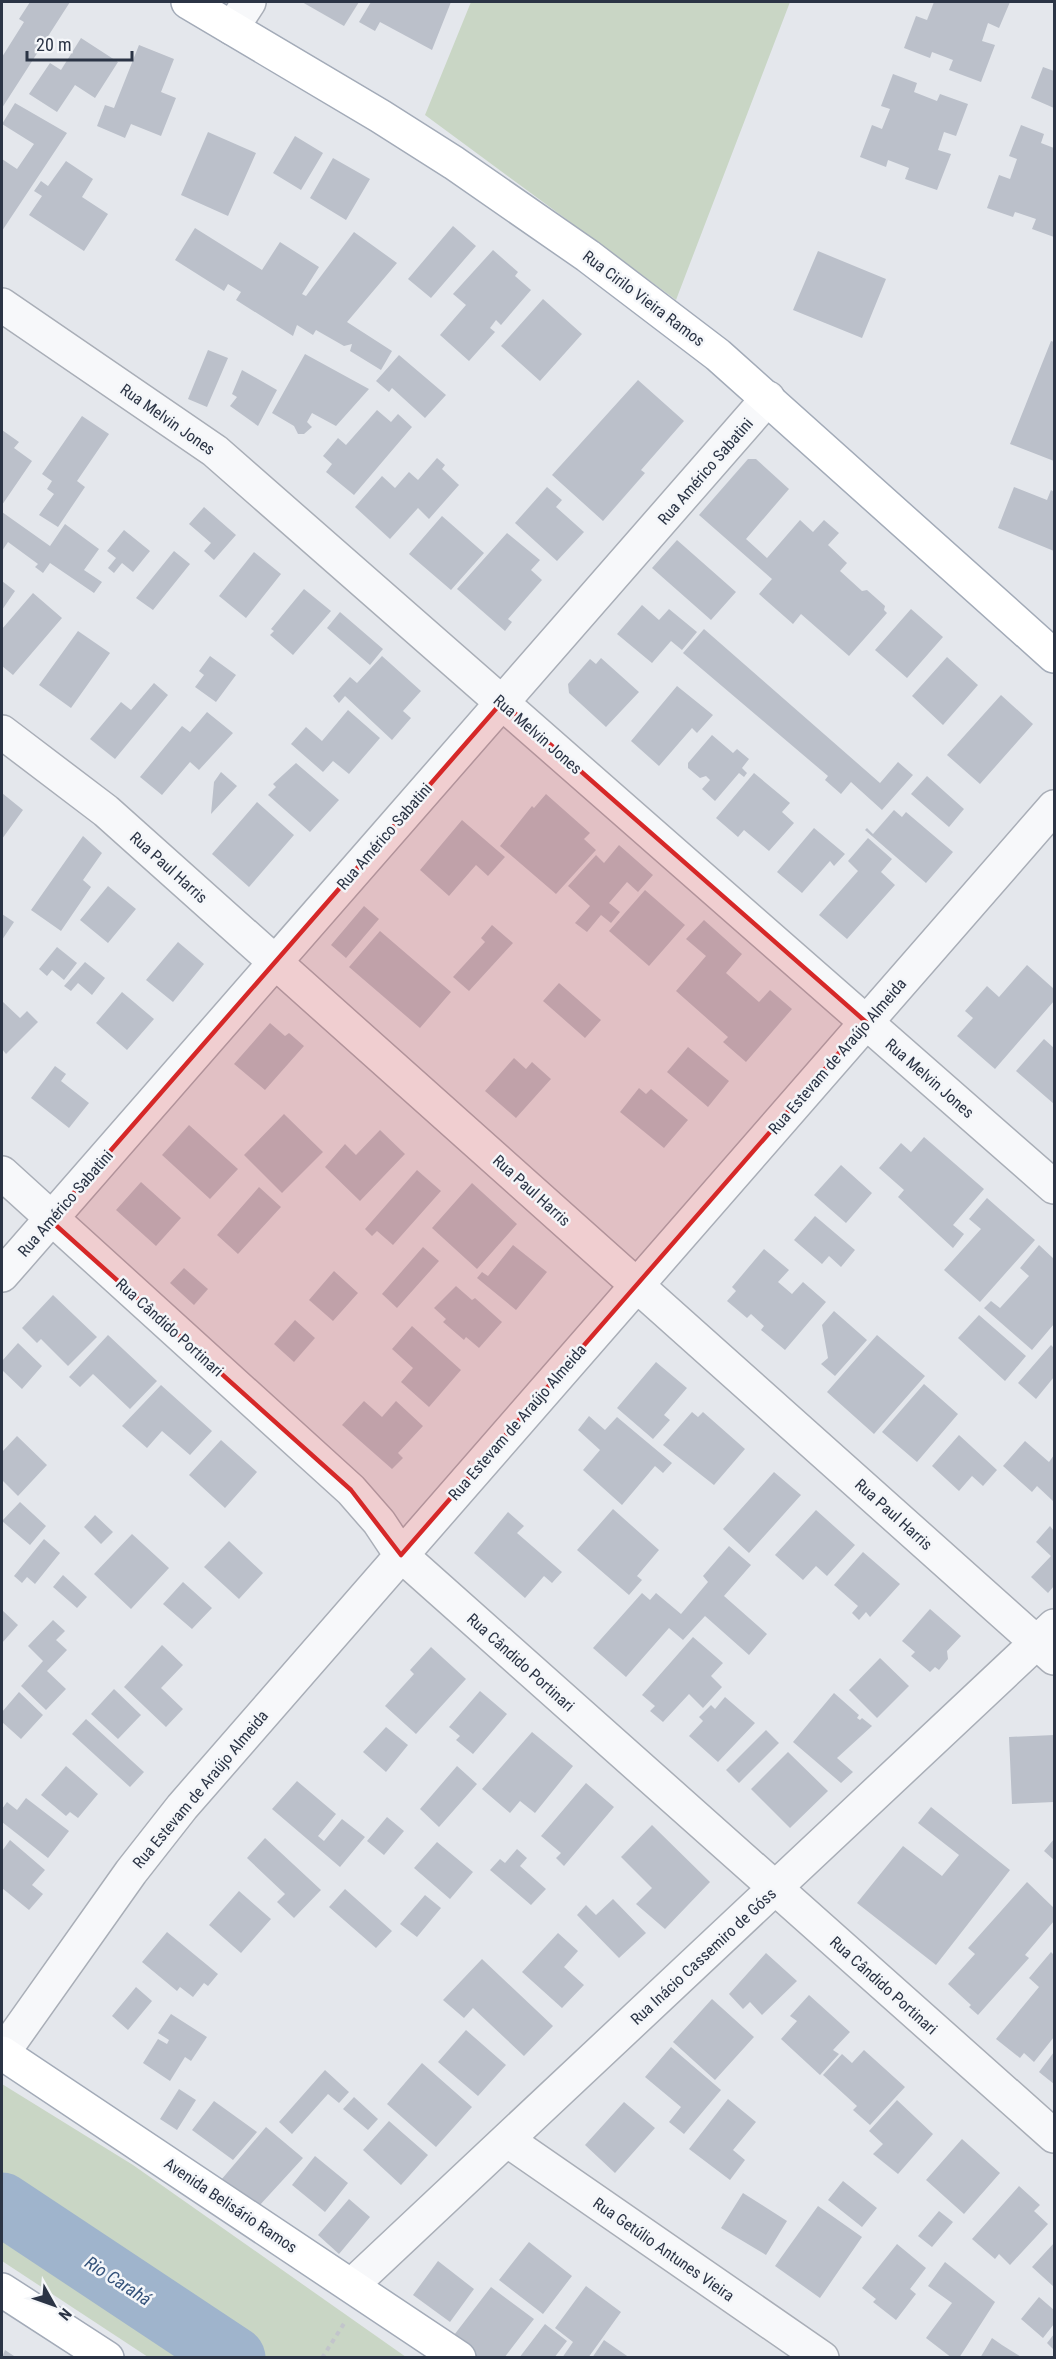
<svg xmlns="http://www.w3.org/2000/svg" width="1056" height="2359" font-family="'Roboto Condensed',sans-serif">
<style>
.green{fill:#c9d6c5}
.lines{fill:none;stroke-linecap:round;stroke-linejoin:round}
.river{stroke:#9fb4cc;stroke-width:63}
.building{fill:#bbc0ca}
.minor-casing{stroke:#a9aeb7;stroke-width:36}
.major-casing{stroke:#a3abb8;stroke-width:36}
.path{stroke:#c2c5cb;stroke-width:4;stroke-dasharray:4.5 4.5;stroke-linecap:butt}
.minor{stroke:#f7f8fa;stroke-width:33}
.major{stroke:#fff;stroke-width:33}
.marked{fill:#d62828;fill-opacity:0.2;stroke:#d62828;stroke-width:4.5;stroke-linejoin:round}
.labels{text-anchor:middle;stroke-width:5;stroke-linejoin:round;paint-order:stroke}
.street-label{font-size:16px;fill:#2b3445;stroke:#f4f6f9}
.water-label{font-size:18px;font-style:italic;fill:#34527a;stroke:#f4f6f9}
</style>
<rect width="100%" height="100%" fill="#e4e7ec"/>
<!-- green -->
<path class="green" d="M471,2H790L676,300L425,115Z
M2,2084L133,2165L406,2357H148L2,2261Z"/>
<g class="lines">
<!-- river -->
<path class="river" d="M2,2204L234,2358"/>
</g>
<!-- building -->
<path class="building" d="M30,2H70L2,108V57L24,22L19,19Z
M302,2H359L344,26Z
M371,2H451L432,50L380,22L375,31L359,22Z
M934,2H1010L999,28L988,23L982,41L995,45L981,82L949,70L953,60L932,52L930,58L904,48L916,16L927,20Z
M81,38L118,62L95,98L75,85L57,112L29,94L50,63L61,70Z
M139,45L174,59L161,92L176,98L161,136L131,124L125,138L97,126L105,105L114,108Z
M1043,67L1054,71V108L1031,98Z
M893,74L917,83L914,92L937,101L940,94L968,104L956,136L944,132L938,150L951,154L937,190L905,179L909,168L888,160L886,167L860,157L872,125L882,129L890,109L881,106Z
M15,103L67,133L2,231V159L17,169L34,144L2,124Z
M1021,125L1044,134L1041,143L1054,148V237L1032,229L1036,219L1015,212L1013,217L987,208L999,175L1010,179L1017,159L1009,156Z
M208,132L256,153L228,216L181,195Z
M295,136L323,153L301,190L273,173Z
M333,158L370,179L346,220L310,198Z
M66,161L93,179L82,197L108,214L84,251L29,215L42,196L34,191L41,181L48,186Z
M453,226L476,246L431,298L408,279Z
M195,228L262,270L280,242L319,267L302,294L306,296L354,232L397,263L347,322L392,351L381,370L350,351L352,344L344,346L316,330L313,335L297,325L293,336L236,300L241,292L228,284L224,291L175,260Z
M493,250L518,272L515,276L531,290L501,325L496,320L490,328L495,332L469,361L440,335L466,305L453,294Z
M818,251L886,279L862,338L793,310Z
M543,299L582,334L540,381L501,346Z
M1051,341L1054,342V461L1010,444Z
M208,350L228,358L207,407L188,399Z
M305,354L369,389L336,426L312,413L307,422L312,427L304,434H298L294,426L272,413Z
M399,355L446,395L425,418L392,388L389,392L376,381Z
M242,370L277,390L258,426L230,406L237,397L232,394Z
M638,380L684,421L641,470L645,473L603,521L552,475Z
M377,410L391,422L398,414L412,427L354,495L326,472L332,464L323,456L338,438L346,445Z
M82,416L109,434L77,481L85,487L58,527L39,515L54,494L47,489L52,481L42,474Z
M2,430L19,442L14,448L32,461L2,505Z
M437,458L445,465L442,469L459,485L429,519L418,508L390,539L355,507L382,476L395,488L409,472L418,480Z
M748,459H756L789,489L746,539L767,558L800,520L813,532L824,520L839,533L828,545L847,563L840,571L862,591L867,590L885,606L884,610L887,613L849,656L801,614L793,624L759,594L772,579L699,515Z
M547,487L562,500L556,507L584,532L557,561L515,523Z
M1014,487L1047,500L1051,490L1054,492V551L998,528Z
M204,507L236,535L214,560L204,551L211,543L189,524Z
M2,512L50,546L65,524L99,549L84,570L102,582L94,593L50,563L43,573L35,567L38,564L8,542L2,551Z
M442,516L484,553L451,590L409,554Z
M124,530L150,551L133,572L122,563L114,573L108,568L116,558L107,551Z
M507,533L540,560L531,570L542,580L508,619L512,622L505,631L457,589Z
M677,540L736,592L711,620L652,568Z
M174,551L190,564L153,610L136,598Z
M254,552L281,574L246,618L219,596Z
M2,581L15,591L2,610Z
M304,589L331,611L293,655L270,635L274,631L271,629Z
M33,593L62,618L13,675L2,666V629Z
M642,605L659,620L669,609L697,632L682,650L671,641L652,663L617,634Z
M911,609L943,637L907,678L875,650Z
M340,612L383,649L370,665L327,628Z
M704,629L880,783L898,762L913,775L882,810L851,782L841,794L825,780L828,776L683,653Z
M78,631L110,653L71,708L39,685Z
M210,656L236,675L216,702L195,687L204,675L199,671Z
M382,656L421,691L403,711L411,718L392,740L345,696L339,703L333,696L350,677L357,683Z
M947,657L978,685L943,725L912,696Z
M601,658L639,692L606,727L569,693L568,684L590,659L596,664Z
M154,683L168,695L115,759L90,739L121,702L131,710Z
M677,686L713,715L697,733L692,728L659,766L631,741Z
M1001,695L1033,724L980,784L947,755Z
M348,710L380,738L349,774L333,761L323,772L291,744L306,727L322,741Z
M207,712L233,733L199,770L190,762L162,795L140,777L182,726L190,732Z
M712,735L733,753L737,749L749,759L742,768L747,773L744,777L739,773L715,801L702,789L710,780L706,776L700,778L688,768V763Z
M296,763L339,800L310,832L268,795L276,787L273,784Z
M221,772L237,786L211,814L214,782Z
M754,773L790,803L782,812L794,823L769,851L744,830L738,837L716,818Z
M927,776L964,809L949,827L911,794Z
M2,793L23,810L2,839Z
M546,794L590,833L584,839L596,850L556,894L500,846L532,806L534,808Z
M257,802L294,835L249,887L212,854Z
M894,810L902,817L906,812L953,852L926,883L865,830L867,828L873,834Z
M462,820L505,857L488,876L476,865L449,896L420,870Z
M814,828L845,854L834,866L830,861L802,893L777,872Z
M83,836L102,853L83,880L91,887L61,931L31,910Z
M868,838L892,859L881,872L895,885L847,939L819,915L858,871L848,861Z
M619,845L653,875L638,892L627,882L609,903L620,912L611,923L601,915L587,932L575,923L590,906L568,886L596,855L604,863Z
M108,886L136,909L108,943L80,920Z
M645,890L685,925L649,966L609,931Z
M364,906L379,919L346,958L331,945Z
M2,914L14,922L2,940Z
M704,920L742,954L726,973L759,1002L770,990L792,1009L746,1062L723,1042L728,1037L676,991L706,956L686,939Z
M492,925L513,943L469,991L453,977L485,942L481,938Z
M380,931L451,992L420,1028L349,967Z
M178,942L204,964L173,1002L146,980Z
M57,947L77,963L64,980L52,970L47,976L39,969Z
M85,962L105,978L92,995L78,983L71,991L64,986Z
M1027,965L1054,989V1001L995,1069L957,1036L973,1018L965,1011L987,986L999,997Z
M559,983L601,1020L585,1038L543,1001Z
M122,992L154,1019L127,1050L96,1023Z
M2,1001L20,1018L27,1011L38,1022L6,1054L2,1049Z
M270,1023L285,1036L289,1033L304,1046L265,1090L234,1064Z
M1044,1039L1054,1048V1104L1016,1071Z
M688,1047L729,1081L708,1107L667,1072Z
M514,1058L526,1069L532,1062L551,1079L516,1118L485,1091Z
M55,1066L66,1074L61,1081L89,1103L69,1128L31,1098Z
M639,1088L646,1094L651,1089L688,1120L664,1148L620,1112Z
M284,1114L323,1152L282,1193L244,1155Z
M189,1125L238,1169L210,1199L162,1155Z
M380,1130L405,1154L360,1201L325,1167L345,1144L356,1155Z
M924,1137L984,1189L953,1225L964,1234L953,1248L898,1197L904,1190L879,1168L901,1143L911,1152Z
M841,1165L872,1193L846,1223L814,1195Z
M417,1170L441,1191L393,1245L377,1231L372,1236L365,1229Z
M141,1182L181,1218L156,1246L116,1210Z
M472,1183L517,1224L477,1269L432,1228Z
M259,1187L281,1207L238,1254L217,1235Z
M987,1198L1035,1240L980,1302L944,1270L981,1229L969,1219Z
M815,1216L855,1250L841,1267L829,1256L822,1264L794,1240Z
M513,1245L547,1272L516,1310L477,1278L482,1272L488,1276Z
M1039,1245L1054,1259V1324L1032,1350L984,1308L991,1301L1000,1308L1029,1276L1020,1268Z
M423,1247L439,1261L397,1308L382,1294Z
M764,1249L789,1270L778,1282L792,1294L803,1282L826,1302L785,1350L761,1330L764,1326L751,1314L747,1318L727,1301L736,1291L732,1287Z
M184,1268L208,1289L194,1305L170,1283Z
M334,1271L358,1293L333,1321L309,1300Z
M456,1286L472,1300L475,1298L502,1322L479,1348L466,1337L464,1340L443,1322L446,1319L434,1308Z
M53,1295L97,1337L68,1366L41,1339L37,1343L22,1328Z
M834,1311L867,1340L835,1376L821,1364L828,1358L822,1325Z
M979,1315L1026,1356L1005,1381L958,1338Z
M295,1320L315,1338L294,1362L274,1344Z
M412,1326L461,1370L429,1407L401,1382L413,1368L392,1349Z
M108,1335L157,1381L130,1409L93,1374L80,1387L69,1377Z
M877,1335L925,1376L874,1434L827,1392Z
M18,1343L42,1366L22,1389L2,1370V1361Z
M1051,1345L1054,1348V1377L1036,1399L1018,1383Z
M656,1362L687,1388L664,1415L670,1420L653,1439L617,1408Z
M924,1384L958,1414L917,1462L882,1432Z
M161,1385L212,1431L190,1455L162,1431L147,1448L122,1426Z
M364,1401L382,1417L396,1401L423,1426L398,1453L403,1458L392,1469L342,1425Z
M692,1412L698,1417L703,1412L745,1449L714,1485L663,1445Z
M589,1416L605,1430L617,1417L672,1463L663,1473L655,1466L622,1505L583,1470L600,1450L578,1430Z
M959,1435L997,1470L983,1486L972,1476L959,1491L932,1466Z
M17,1436L47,1465L18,1496L2,1480V1452Z
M221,1440L257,1472L225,1508L189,1475Z
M1025,1441L1049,1462L1054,1455V1502L1037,1486L1032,1492L1003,1466Z
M774,1472L801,1495L749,1553L723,1529Z
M20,1502L46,1526L30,1545L2,1521Z
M613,1509L659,1550L637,1576L642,1580L629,1595L577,1550Z
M816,1510L855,1545L827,1576L816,1566L803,1580L775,1555Z
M508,1512L524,1526L517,1533L562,1572L552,1583L544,1576L525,1598L474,1553Z
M95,1515L113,1532L101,1544L84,1527Z
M1050,1526L1054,1531V1586L1048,1593L1031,1577L1051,1556L1036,1542Z
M132,1534L169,1568L131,1609L94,1574Z
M44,1539L60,1553L35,1584L27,1577L22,1583L14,1576Z
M229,1541L263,1573L239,1599L204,1567Z
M729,1546L751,1565L724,1596L767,1634L749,1655L705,1616L683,1640L669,1628L626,1677L593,1648L642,1593L650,1600L656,1593L681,1614L708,1582L703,1576Z
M863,1552L900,1584L870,1617L866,1612L859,1620L852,1613L858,1606L834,1585Z
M63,1575L87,1597L77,1608L53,1587Z
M183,1582L212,1608L192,1629L163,1604Z
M930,1609L961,1636L947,1651L948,1659L939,1670L935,1667L930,1672L911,1656L915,1652L902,1641Z
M2,1610L18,1625L2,1643Z
M53,1620L65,1631L56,1640L67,1650L47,1671L66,1689L46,1710L21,1686L43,1661L28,1646Z
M693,1637L723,1663L711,1676L722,1687L703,1708L689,1694L663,1722L650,1711L655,1706L642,1695Z
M162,1645L183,1665L161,1688L183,1709L166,1727L124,1687Z
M431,1647L466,1679L416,1734L385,1706L414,1674L410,1670Z
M880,1658L909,1686L877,1718L849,1690Z
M114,1689L141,1715L118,1739L91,1714Z
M480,1691L507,1714L473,1754L456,1740L460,1736L449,1727Z
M19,1692L43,1715L21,1739L2,1722V1712Z
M834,1693L859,1715L857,1718L860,1720L862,1718L872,1726L837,1758L853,1772L841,1783L793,1742Z
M725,1697L755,1723L718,1762L689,1736L703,1721L699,1717L711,1705L715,1709Z
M86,1719L144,1772L130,1787L72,1734Z
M386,1727L408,1745L386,1772L363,1752Z
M766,1730L779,1743L739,1783L726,1770Z
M532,1732L573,1766L535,1813L520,1801L510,1813L482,1789Z
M1054,1735V1802L1012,1804L1009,1737Z
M788,1752L828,1791L790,1828L751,1789Z
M66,1766L98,1794L78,1818L70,1812L66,1816L41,1795Z
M457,1766L477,1784L439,1827L420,1809Z
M297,1781L336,1814L318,1836L324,1841L342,1819L365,1837L340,1867L272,1809Z
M586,1783L614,1807L564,1866L556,1858L561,1853L541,1836Z
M26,1798L69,1831L48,1858L2,1822V1809L7,1802L17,1810Z
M931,1807L1010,1870L936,1965L857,1903L903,1846L942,1876L959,1855L918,1823Z
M387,1817L404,1831L384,1855L367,1841Z
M652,1825L710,1882L665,1929L636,1904L652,1888L621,1857Z
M265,1838L321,1890L294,1918L277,1902L285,1894L247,1858Z
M1054,1839V1860L1044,1851Z
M10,1840L45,1870L32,1885L43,1894L29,1910L2,1888V1851Z
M437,1842L473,1872L450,1899L414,1868Z
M517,1849L527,1858L520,1866L546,1889L531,1905L490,1870L500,1859L505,1863Z
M1027,1882L1054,1908V1921L1025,1955L1029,1958L978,2015L969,2007L971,2005L948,1984L975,1954L968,1948Z
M345,1889L392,1931L376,1948L329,1907Z
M239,1891L271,1919L241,1953L209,1925Z
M425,1895L441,1908L417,1937L400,1924Z
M613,1899L646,1933L619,1958L577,1915L586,1905L596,1915Z
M167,1932L218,1974L208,1986L204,1983L193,1997L180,1987L177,1991L142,1962Z
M558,1933L578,1951L564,1967L584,1985L562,2008L522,1972Z
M1051,1952L1054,1955V2037L1034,2062L1024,2053L1020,2058L996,2039L1039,1987L1029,1978Z
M766,1953L797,1981L762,2015L750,2002L743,2009L729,1994Z
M482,1959L553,2026L524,2056L473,2008L464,2018L443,2000Z
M136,1987L152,2001L128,2030L112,2016Z
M809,1995L850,2032L833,2050L839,2054L820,2075L781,2039L797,2021L790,2016Z
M712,1999L754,2037L715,2080L673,2042Z
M171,2014L207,2037L191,2061L185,2057L170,2081L143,2063L158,2039L167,2044L169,2040L158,2033Z
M466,2030L506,2065L478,2096L438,2062Z
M671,2047L721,2090L684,2134L669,2122L681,2107L645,2077Z
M864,2050L905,2087L870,2125L853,2110L857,2106L823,2075L842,2054L852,2063Z
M1054,2052V2084L1039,2072Z
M422,2063L472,2107L436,2147L387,2104Z
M325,2070L349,2092L339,2103L328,2094L292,2134L279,2122Z
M179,2089L196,2100L177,2130L160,2119Z
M354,2097L378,2119L368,2130L343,2109Z
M728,2099L756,2122L733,2150L745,2160L730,2180L689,2149Z
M897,2100L933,2134L898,2174L873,2154L883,2144L869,2131Z
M214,2101L257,2132L233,2160L192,2130Z
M624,2102L655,2128L615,2173L585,2145Z
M389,2121L428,2155L401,2185L363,2150Z
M266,2127L303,2158L259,2206L221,2180Z
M962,2139L1000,2173L964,2214L926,2180Z
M315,2156L348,2183L325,2212L292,2185Z
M843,2181L877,2208L862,2227L828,2200Z
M1019,2186L1040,2205L1034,2211L1048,2224L1010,2265L999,2254L995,2259L972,2239Z
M743,2193L787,2221L766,2255L721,2228Z
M349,2199L370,2217L339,2254L318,2235Z
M818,2206L862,2237L820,2298L775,2266Z
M939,2211L953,2222L932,2247L918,2236Z
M529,2242L572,2276L543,2314L499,2280Z
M1054,2243V2287L1032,2267Z
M897,2244L926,2268L910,2289L916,2294L896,2320L873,2302L876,2299L862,2288Z
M438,2261L474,2289L450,2322L413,2295Z
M945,2262L995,2302L959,2358H952L926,2338L952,2303L928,2286Z
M586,2286L621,2312L588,2358H562L573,2342L555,2328Z
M491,2287L534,2319L504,2358H475L451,2339Z
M1039,2297L1054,2310V2324L1043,2338L1021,2319Z
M545,2324L567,2341L554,2358H519Z
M1054,2334V2350L1047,2343Z
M992,2338L1002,2345L1023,2358H980Z
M604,2340L630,2358H592Z
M5,2350L17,2358H2Z"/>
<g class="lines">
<defs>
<path id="minor" d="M232,28L249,2
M2,305L215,451L1054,1187
M2,732L106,811L1054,1658
M2,1173L351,1490L379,1522L401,1555L1054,2136
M2,1275L768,398
M2,2054L131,1872L182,1807L1054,807
M507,2140L822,2358
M352,2285L1054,1626"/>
<path id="major" d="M188,2L380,116L454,163L588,256L718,355L1054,656
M2,2053L459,2358
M2,2290L107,2358"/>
</defs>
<!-- minor casing -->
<use href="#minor" class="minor-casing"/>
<!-- major casing -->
<use href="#major" class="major-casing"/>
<!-- path -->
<path class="path" d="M322,2358L345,2322"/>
<!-- minor -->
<use href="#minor" class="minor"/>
<!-- major -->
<use href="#major" class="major"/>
</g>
<!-- marked area -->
<path class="marked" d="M502,702L866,1022L401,1555L351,1490L50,1220Z"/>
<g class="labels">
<!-- street labels -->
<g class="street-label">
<text transform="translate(644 298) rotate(37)" y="6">Rua Cirilo Vieira Ramos</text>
<text transform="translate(168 419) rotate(35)" y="6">Rua Melvin Jones</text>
<text transform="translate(705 471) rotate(-49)" y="6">Rua Américo Sabatini</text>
<text transform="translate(538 734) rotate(41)" y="6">Rua Melvin Jones</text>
<text transform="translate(384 836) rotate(-49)" y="6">Rua Américo Sabatini</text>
<text transform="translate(169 867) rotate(42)" y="6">Rua Paul Harris</text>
<text transform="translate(837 1056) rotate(-49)" y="6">Rua Estevam de Araújo Almeida</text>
<text transform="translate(930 1078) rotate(41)" y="6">Rua Melvin Jones</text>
<text transform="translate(532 1190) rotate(42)" y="6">Rua Paul Harris</text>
<text transform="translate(65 1203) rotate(-49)" y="6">Rua Américo Sabatini</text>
<text transform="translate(170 1327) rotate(42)" y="6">Rua Cândido Portinari</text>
<text transform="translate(517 1422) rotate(-49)" y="6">Rua Estevam de Araújo Almeida</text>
<text transform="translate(894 1514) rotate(42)" y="6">Rua Paul Harris</text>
<text transform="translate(521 1662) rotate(42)" y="6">Rua Cândido Portinari</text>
<text transform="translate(200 1789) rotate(-50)" y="6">Rua Estevam de Araújo Almeida</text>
<text transform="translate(703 1956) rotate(-43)" y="6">Rua Inácio Cassemiro de Góss</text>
<text transform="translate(884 1985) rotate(42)" y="6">Rua Cândido Portinari</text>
<text transform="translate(231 2205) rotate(34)" y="6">Avenida Belisário Ramos</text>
<text transform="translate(664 2249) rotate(35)" y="6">Rua Getúlio Antunes Vieira</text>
</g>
<!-- water labels -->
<g class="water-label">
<text transform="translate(118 2281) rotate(33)" y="6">Rio Carahá</text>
</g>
</g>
<!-- border -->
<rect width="1056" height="2359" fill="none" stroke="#2b3445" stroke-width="6"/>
<!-- north arrow -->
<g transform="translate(54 2305) rotate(130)" stroke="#f4f6f9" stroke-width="4.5" paint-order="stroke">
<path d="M0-4.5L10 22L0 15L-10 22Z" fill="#2b3445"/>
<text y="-9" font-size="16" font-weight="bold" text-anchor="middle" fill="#2b3445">N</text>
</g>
<!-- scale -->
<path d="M27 51v9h105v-9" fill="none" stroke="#2b3445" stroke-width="3"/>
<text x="36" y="51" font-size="18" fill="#2b3445" stroke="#f4f6f9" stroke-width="4.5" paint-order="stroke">20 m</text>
</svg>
